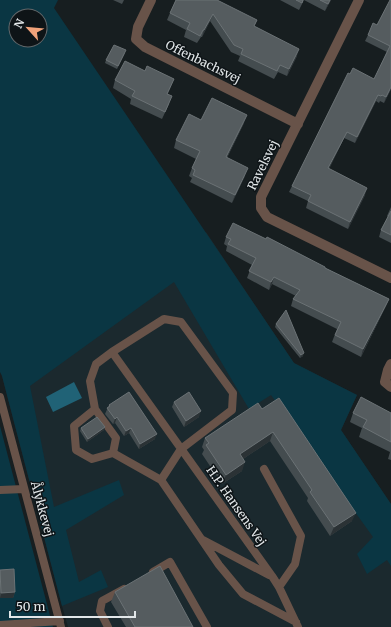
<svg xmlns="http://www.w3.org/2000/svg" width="391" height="627" font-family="Merriweather,serif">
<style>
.built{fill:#1b292e}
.green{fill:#0a3643;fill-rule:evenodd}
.water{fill:#206276}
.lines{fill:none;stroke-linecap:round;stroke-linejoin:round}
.service{stroke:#685349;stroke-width:8}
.minor{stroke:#685349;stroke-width:10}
.wall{fill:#444c4f}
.shaded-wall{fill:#2b3235}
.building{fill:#555c5f;stroke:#6b7275}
.labels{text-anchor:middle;stroke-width:3;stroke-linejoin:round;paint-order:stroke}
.street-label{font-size:12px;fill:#e2e7e9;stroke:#0e1417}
</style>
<rect width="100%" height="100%" fill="#171e20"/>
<!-- built -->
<path class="built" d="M206,232L294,363L357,395L341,430L391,504V627H68L62,606L2,376Z"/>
<!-- green -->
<path class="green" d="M0,0H58L54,8L294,363L357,395L341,430L391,504V566L387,560L367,574L357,554L373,537L271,395L249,409L174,282L30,386L54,507L119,480L124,495L66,530L79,582L101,570L108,587L62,606L2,376L0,372ZM16,16H40V40H16Z
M0,426L53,627H0Z"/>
<!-- water -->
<path class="water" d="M74,382L82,398L53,412L46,397Z"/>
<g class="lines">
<!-- service -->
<path class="service" d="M0,397L61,627
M95,409L90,381L96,364L112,352
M113,453L116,438L95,409L74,426L76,450L92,459L113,453L161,480L181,449L232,410L233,393L181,322L164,319L112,352C165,426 218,501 272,576L279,587
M264,469L301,536L295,564L279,587L298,627
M161,480L219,565L243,594L296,622
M0,490L24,489
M203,540L269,575
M153,572L170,562L207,627
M0,625L60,621
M108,627L100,611L102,601L124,589"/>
<!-- minor -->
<path class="minor" d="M151,0L138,27L136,39L145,47L298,124
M359,0L261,197V208L267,217L391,278
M391,364L388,370L385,382L391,387"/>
</g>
<!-- wall -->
<path class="wall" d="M113,0H124L122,4Z
M176,0L257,20L254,27L297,56L287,76L278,72L274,79L238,61L240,56L231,52L210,21L202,37H201L197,43L184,37L186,30L167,20L170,13Z
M280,0H331L325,11L304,0L299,10Z
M391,0V89L384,103L380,101L379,103L376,101L355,143L344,138L329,169L365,195L348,229L306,208L308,201L289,192L292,186L350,74L374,79L387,52L365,41L368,35L377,25Z
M125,53L117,69L105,63L106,60Z
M145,71L174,79L167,94L169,104L162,119L130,104L131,99L113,88L115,80Z
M201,120L244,123L227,158L245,176L232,203L190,182L192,178L189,176L192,168L196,159L174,148L176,140Z
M391,207V243L379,237L381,230L388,217L387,216Z
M226,237L325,268L389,299L386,306L361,357L332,342L337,329L291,306L293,299L296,296L272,284L269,290L247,278L252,265L226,251L227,246L224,244Z
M276,324L303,356L300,358L275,327Z
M174,402L199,417L184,427L172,407Z
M109,405L155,439L139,449L129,433L124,436L115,423L113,424L105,414Z
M262,409L352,521L330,536L307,501L308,498L270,441L243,459L242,471L222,484L202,454L204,450L202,447L205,438Z
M353,413H391V460L388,459L390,452L359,437L362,428L350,422Z
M105,427L104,430L87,442L80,431L81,428Z
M0,570L15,592L13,598H0Z
M115,592L193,627H126L111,602Z"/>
<!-- shaded-wall -->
<path class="shaded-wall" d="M330,0H331L325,11L328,4Z
M213,14L210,21L202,37L204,30Z
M299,49L297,56L287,76L289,69Z
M174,79L171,87L164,102L167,94Z
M391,87V89L384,103L386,97Z
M378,95L376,101L355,143L357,137Z
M247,115L244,123L223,165L226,157Z
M347,132L344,138L326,175L328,168Z
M248,168L245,176L232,203L235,195Z
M367,188L365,195L348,229L350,222Z
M274,277L272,284L269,290L271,282Z
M389,299L386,306L361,357L363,349Z
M304,353L303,356L300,358L301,355Z
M201,411L199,417L184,427L186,421Z
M117,417L115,423L113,424L115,419Z
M105,427L104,430L87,442L88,439Z
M131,428L129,433L124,436L126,431Z
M273,432L270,441L237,463L240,454Z
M157,434L155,439L139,449L140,444Z
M245,462L242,471L222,484L226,475Z
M356,513L352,521L330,536L334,527Z
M15,592L13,598H0L1,593Z"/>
<!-- building -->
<path class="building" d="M176,0H217L257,20L254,26L299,49L289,69L280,65L277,71L241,54L243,49L234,45L213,14L204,30H203L200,36L187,29L190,23L170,13Z
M296,0H303L302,3Z
M320,0H330L328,4Z
M390,0H391V87L386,97L382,95L381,96L378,95L357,137L347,132L328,168L367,188L350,222L308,201L311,195L292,186L348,73L350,74L353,68L374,79L390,46L368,35L373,23L377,25Z
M114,45L126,50L118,66L106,60Z
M125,61L145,71L147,66L174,79L167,94L172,96L165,112L132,96L135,91L115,80Z
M212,98L247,115L226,157L248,168L235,195L193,175L195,170L192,168L200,151L176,140L189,114L201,120Z
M391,211V235L381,230Z
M233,223L266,239L267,237L325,267V268L389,299L363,349L335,335L341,322L293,299L300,290L274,277L271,282L249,271L256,258L228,244L231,239L226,237Z
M286,310L304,353L301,355L276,324Z
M129,392L157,434L140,444L131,428L126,431L117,417L115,419L107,408L110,406L109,405Z
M189,392L201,411L186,421L174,402Z
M361,397L391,413V442L363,427L367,420L353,413Z
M279,398L356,513L334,527L310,492L312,490L273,432L240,454L245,462L226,475L206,445L209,443L205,438L258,403L262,409Z
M97,417L105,427L88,439L81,428Z
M160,566L193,627H135L115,592Z
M14,569L15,592L1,593L0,570Z"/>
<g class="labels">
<!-- street labels -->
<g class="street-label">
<text transform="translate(203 62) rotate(26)" y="4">Offenbachsvej</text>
<text transform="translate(263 165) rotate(-64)" y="4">Ravelsvej</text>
<text transform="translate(236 506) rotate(55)" y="4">H.P. Hansens Vej</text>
<text transform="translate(42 509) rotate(75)" y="4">Ålykkevej</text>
</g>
</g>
<!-- north arrow -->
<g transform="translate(28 28) rotate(297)"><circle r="19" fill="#0e1417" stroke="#63686b"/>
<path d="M0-3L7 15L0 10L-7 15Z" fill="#f0a27a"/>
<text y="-6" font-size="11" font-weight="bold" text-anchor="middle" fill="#e2e7e9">N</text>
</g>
<!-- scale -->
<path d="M10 611v6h125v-6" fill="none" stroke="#e2e7e9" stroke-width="2"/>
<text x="16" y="611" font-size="12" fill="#e2e7e9" stroke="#0e1417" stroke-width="3" paint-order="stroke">50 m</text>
</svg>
